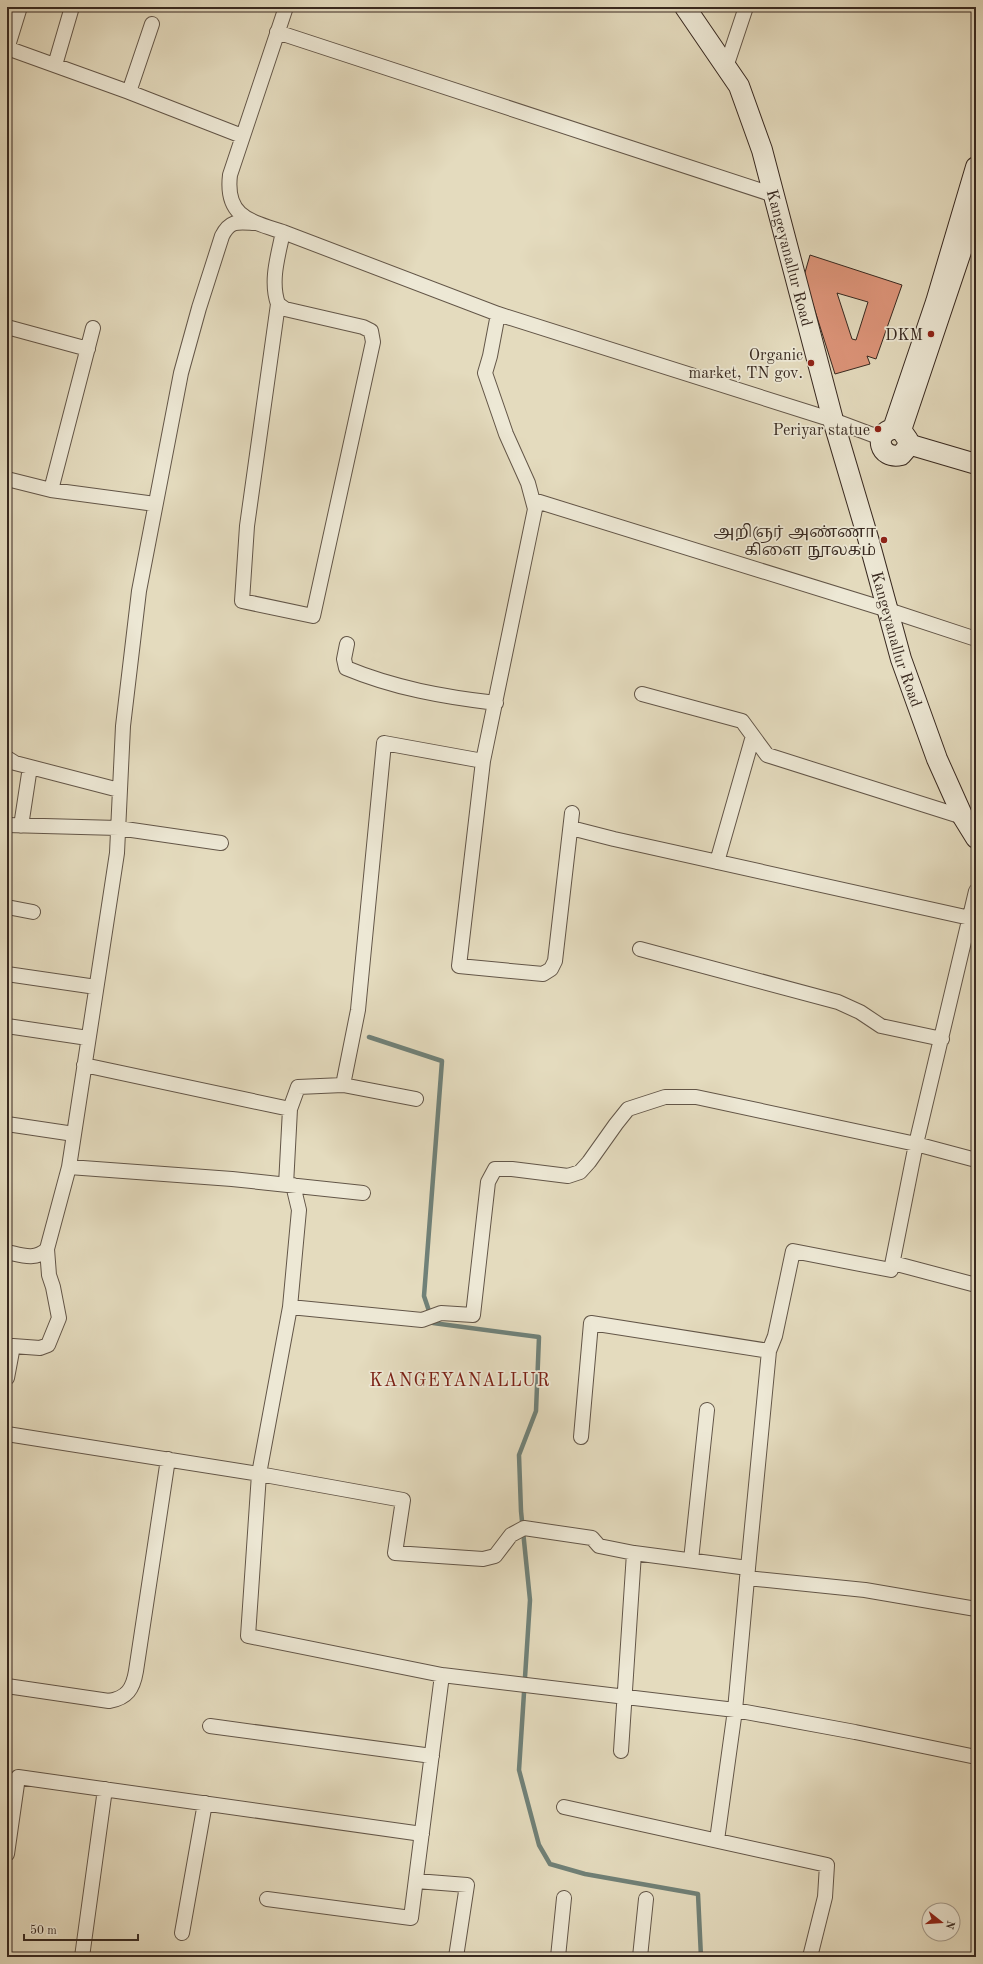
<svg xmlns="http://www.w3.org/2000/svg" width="983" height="1964" font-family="'Old Standard TT','Noto Serif Tamil',serif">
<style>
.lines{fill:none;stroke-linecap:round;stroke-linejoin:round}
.stream{stroke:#708178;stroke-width:4.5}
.building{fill:#dc9479;stroke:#382920;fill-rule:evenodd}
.street-casing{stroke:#635648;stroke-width:16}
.secondary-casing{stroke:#382920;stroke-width:22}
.street{stroke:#ede8d5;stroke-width:14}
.secondary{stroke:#ede8d5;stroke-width:20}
.poi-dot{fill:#8f2418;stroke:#ede8d5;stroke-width:1.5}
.labels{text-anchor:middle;stroke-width:3.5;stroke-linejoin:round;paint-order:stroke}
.street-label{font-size:16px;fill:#382920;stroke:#ede8d5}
.poi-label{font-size:16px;fill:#382920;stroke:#ede8d5;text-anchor:end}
.quarter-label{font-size:18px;letter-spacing:1px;fill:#7a1f14;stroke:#ede8d5}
</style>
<rect width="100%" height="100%" fill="#e4dbbe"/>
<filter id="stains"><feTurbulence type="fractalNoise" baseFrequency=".005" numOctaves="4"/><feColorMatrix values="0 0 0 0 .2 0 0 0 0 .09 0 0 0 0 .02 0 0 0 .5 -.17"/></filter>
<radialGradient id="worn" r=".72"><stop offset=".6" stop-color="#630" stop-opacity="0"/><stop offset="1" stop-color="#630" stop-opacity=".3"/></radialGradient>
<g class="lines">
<!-- stream -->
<path class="stream" d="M369,1037L442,1061L424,1296L433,1323L539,1337L536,1411L519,1455L521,1511L530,1600L519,1770L539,1845L550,1864L585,1874L698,1894L701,1957"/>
</g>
<!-- building -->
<path class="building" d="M810,255L902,285L876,359L867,356L870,364L835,374L804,276ZM837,293L868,302L856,340L852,339Z"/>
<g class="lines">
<defs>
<path id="street" d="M286,7L230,175C225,217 250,221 283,232L498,314L833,420L881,438
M152,24L129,92L242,136
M277,32L774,195
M7,48L129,92
M7,49L20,7
M55,65L72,7
M726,67L746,7
M278,304L247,526L242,601L313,616L373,342L371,331L363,327L285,309L278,304C270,281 278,256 283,232
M498,314L490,356L485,373L506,434L528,483L535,509L483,761L459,966L543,974L551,969L555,961L572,813
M7,327L88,349
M7,479L51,490L155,504
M51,490L93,328
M533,500L888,610L976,639
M347,644L344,659L346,668C394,688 444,697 496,703
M642,694L742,721L767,755L963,817
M7,758L15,763L119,790
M7,825L118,828L221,843
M21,826L30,767
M571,828L614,839L970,918
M717,862L753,736
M976,891L916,1144L976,1160
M7,907L33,912
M640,949L838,1002L860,1012L881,1026L942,1039
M7,974L96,987
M7,1026L88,1038
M84,1065L290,1109L286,1185
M416,1099L343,1085L358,1010L384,743L483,761
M290,1109L298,1087L343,1085
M7,1124L74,1134
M69,1167L117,853L123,726L139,591L181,373L199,308L222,236C230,220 238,222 254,223
M7,1252C21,1255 36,1261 47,1249L69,1167L232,1179L363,1193
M893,1263L976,1285
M290,1307L422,1320L441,1313L473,1315L488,1182L495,1169H512L568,1176L580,1172L589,1162L616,1124L628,1109L665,1097H696L916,1144L891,1270L793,1251L775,1336L769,1351
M7,1378L13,1346L40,1348L48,1345L59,1318L53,1287L49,1275L47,1249
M7,1434L259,1474L290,1307L299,1210L293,1185
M581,1437L591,1323L769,1351L748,1568L634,1553L599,1546L592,1538L524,1528L511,1535L495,1556L483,1559L395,1553L403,1500L259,1474L248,1636L442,1675L735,1710L717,1840
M691,1560L707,1410
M748,1568L735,1710L855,1732L976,1757
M747,1578L865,1590L976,1609
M7,1686L109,1701C127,1698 133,1689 136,1671L168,1459
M210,1726L432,1756
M621,1751L634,1553
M564,1807L827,1865L825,1897L810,1957
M7,1854L18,1777L422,1834
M416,1881L467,1885L456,1957
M267,1899L411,1918L442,1675
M182,1933L205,1803
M82,1957L105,1789
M558,1957L564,1898
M640,1957L646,1899"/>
<g id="secondary">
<path id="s1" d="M685,7L739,86L762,150L833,420L868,538L901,659L937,759L963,817L976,838"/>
<path d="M976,167L936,302L893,429C873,433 879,460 901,455L907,448L908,440L901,430L976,207"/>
<path d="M908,444L976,464"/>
</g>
</defs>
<!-- street casing -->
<use href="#street" class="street-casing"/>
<!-- secondary casing -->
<use href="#secondary" class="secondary-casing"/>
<!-- street -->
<use href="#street" class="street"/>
<!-- secondary -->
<use href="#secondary" class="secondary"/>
</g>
<!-- markers -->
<g class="poi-dot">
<circle cx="931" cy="334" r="4"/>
<circle cx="811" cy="363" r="4"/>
<circle cx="878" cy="429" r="4"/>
<circle cx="884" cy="540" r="4"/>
</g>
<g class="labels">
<!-- street labels -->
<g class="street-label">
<text dy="6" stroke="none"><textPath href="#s1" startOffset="275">Kangeyanallur Road</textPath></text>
<text dy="6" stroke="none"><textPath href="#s1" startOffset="671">Kangeyanallur Road</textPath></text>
</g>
<!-- poi labels -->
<g class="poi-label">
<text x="923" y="340">DKM</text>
<text x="803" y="360">Organic<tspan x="803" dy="18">market, TN gov.</tspan></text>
<text x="870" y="435">Periyar statue</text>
<text x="876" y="537">அறிஞர் அண்ணா<tspan x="876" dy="18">கிளை நூலகம்</tspan></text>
</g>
<!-- quarter labels -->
<g class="quarter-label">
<text x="460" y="1386">KANGEYANALLUR</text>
</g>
</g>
<!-- margin -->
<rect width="983" height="1964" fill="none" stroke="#e4dbbe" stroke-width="24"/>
<rect x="8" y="8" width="967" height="1948" fill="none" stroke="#382920" stroke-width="2"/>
<rect x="12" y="12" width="959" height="1940" fill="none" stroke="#382920"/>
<!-- north arrow -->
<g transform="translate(941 1922) rotate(107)"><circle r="19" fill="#ede8d5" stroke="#a59c8d"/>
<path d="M0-3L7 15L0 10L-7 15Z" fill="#8f2418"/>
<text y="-6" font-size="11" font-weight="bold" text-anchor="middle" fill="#382920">N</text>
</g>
<!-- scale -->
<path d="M24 1934v6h114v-6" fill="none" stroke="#382920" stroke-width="2"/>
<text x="30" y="1934" font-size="12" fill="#382920" stroke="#ede8d5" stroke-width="3" paint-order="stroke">50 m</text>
<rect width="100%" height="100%" filter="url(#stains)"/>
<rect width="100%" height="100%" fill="url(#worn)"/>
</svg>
